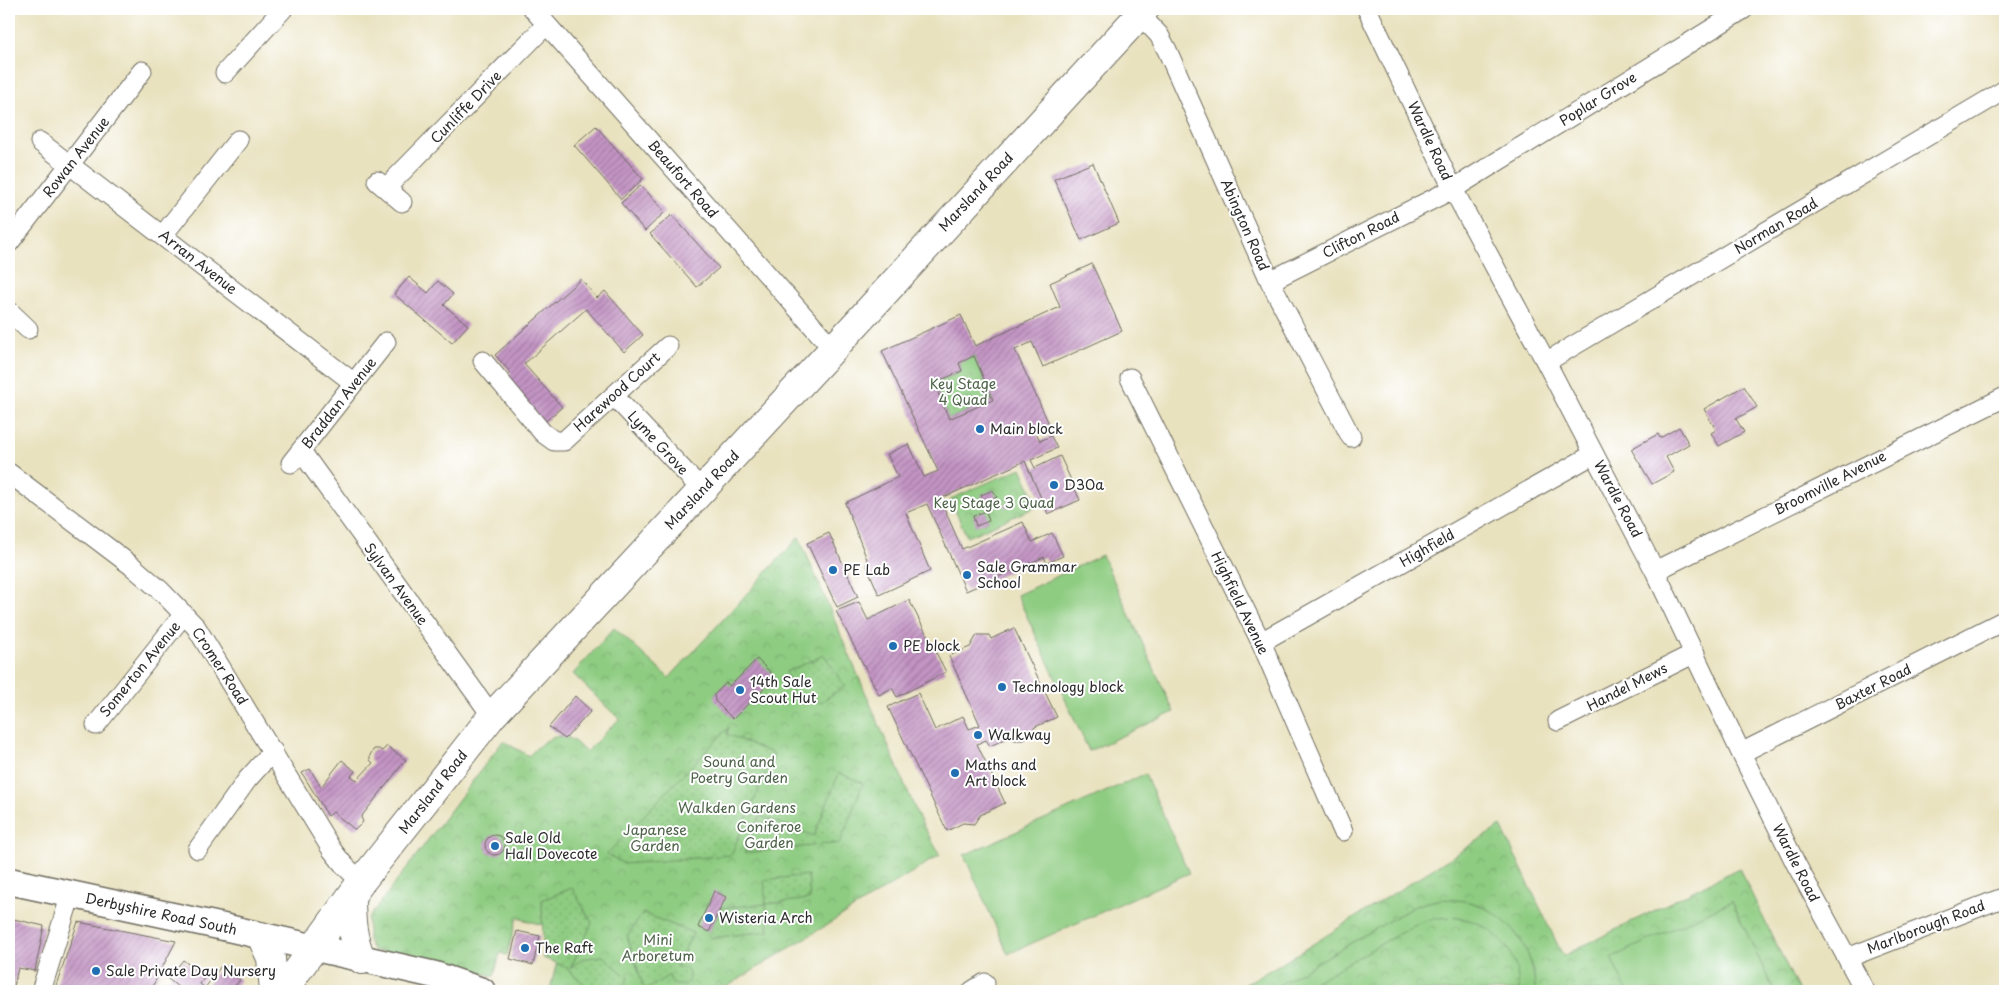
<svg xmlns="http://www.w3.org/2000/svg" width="2014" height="1000" font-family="'Playpen Sans',sans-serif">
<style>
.park{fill:url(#park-crowns);stroke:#5c7c56}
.garden{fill:url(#garden-dots);stroke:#5c7c56}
.pitch{fill:#8ecc81;stroke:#5c7c56}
.building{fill:url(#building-hatch);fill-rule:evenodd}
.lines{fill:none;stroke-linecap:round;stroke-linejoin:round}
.street-casing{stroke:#6e6b5f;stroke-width:21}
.secondary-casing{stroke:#6e6b5f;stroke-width:29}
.primary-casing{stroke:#6e6b5f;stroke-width:30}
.street{stroke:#fff;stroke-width:19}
.secondary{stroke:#fff;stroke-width:26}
.primary{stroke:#fff;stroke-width:28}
.poi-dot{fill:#1f6fb2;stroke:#fff;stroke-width:2}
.labels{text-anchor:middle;stroke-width:4;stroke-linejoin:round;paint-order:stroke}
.street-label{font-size:14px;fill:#2b2b2b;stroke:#fff}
.park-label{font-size:14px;fill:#4e6349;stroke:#fff}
.poi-label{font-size:14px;fill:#2b2b2b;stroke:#fff;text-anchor:start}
</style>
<defs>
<pattern id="park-crowns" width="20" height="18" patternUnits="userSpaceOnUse" patternTransform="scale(1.25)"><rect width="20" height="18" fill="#8ecc81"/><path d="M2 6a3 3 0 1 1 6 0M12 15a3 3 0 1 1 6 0" fill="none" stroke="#7baf70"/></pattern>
<pattern id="garden-dots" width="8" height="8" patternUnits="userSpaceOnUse" patternTransform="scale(1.25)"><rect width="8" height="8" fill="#8ecc81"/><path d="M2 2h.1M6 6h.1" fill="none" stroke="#7baf70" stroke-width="1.8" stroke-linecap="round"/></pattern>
<pattern id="building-hatch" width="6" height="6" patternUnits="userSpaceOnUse" patternTransform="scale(1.25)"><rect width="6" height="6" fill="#c394c4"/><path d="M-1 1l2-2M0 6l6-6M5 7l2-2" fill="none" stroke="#9f799f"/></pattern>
</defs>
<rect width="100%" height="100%" fill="#fff"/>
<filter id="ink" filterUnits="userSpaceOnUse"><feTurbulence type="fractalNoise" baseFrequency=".02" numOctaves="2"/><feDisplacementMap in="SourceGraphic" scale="10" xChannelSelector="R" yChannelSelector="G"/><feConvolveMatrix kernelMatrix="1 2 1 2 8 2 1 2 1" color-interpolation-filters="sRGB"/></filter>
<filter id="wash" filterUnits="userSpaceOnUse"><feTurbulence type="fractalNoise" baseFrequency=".0096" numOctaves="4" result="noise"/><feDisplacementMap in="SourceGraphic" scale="20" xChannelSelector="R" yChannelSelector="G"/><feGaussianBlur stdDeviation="1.12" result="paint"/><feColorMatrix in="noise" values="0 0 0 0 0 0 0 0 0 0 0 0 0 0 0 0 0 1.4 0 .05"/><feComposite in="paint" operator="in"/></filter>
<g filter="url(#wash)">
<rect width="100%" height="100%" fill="#e9e2bf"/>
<!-- park -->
<path class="park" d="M974,356L993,400L949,419L934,383L962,371L959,363Z
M1021,468L1038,506L967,537L950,499Z
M799,537L919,818L940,855L720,991H558L550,989L565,931L517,918L507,955L500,953L494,976L373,950L368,940V919L503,741L529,756C538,745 555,730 571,739C576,742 581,748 586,752L619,719L573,674L614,628L669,678Z
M1501,826L1563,956L1739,868L1799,991H1233L1289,959Z"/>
<!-- garden -->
<path class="garden" d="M824,655L845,686L821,702L795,699L786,672Z
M729,727L727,734L774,754L731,855L624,864L607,854Z
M839,773L863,783L840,843L744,853L760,816L814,836Z
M808,875L810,899L766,904L769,931L710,938L709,932L721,908L766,904L764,880Z
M572,888L592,923L570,969L581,959L603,956L628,978L623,988L616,991H592L564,966L543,958L542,900Z
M643,913L693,933L676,966L685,968C691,974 691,980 685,985H675L671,981L669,975L645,991L627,936Z"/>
<!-- pitch -->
<path class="pitch" d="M1102,555L1174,712L1089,751L1017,595Z
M1145,774L1189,873L1008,954L964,855Z
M1442,899C1454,900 1465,900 1476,904C1513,918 1535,953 1535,991H1519C1519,934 1468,903 1416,924L1299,991H1268L1413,907L1424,903Z
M1732,901L1774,991H1627L1611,958Z"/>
<g id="blocks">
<!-- building -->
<path class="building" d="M596,126L643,179L621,199L574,145Z
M1093,163L1119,223L1081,240L1054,179Z
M641,185L665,212L645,231L621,203Z
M672,215L719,268L697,287L650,234Z
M1092,264L1122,331L1043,367L1032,342L1015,350L1050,426L1036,432L1040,441L1051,436L1057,448L1031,460L1035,468L1060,456L1080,500L1048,514L1025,461L940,499L962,549L1023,522L1032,542L1052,533L1063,556L1047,563L1044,557L966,591L927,504L906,513L930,571L879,595L866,564L868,562L845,503L898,477L887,454L909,444L924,477L938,471L882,351L961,315L975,346L1060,307L1050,283ZM974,356L993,400L949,419L934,383L962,371L959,363Z
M409,277L428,293L438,281L453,294L444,305L468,325L452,343L394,294Z
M581,279L597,298L605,291L643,335L624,352L586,309L524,364L562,407L541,425L502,381L511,373L495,355Z
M1744,386L1757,407L1736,419L1744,432L1719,446L1711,433L1716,430L1704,409Z
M1679,427L1689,444L1666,457L1674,472L1652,484L1631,449L1658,434L1660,438Z
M993,490L997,497L984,502L981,495Z
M1013,501L1014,504L1005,508L1004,505Z
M986,511L989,521L976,526L973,516Z
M829,533L858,597L837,607L807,543Z
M909,600L946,672L897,697L892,688L879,695L836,611L859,602L868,620Z
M1014,628L1057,717L1035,727L1024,740H1014L1012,736L990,746L986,740L977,744L1005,803L980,815L974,824L963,823L947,831L888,707L918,693L935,730L963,716L969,729L980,725L949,656L970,647L977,635H989L991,639Z
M757,659L775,677L733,719L715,701L714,695L726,683L730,686Z
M575,696L591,711L565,739L549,727Z
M387,746L406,760L361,817L363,822L357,828L354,829L333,812L328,816L302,773L310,769L321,787L342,760L355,771L351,776L357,780L373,763L370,760V755L374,749H379L382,751Z
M485 845a10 10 0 1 1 20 0a10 10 0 1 1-20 0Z
M714,891L726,897L709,932L698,927Z
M9,918L44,926L35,971L18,968L13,991H9Z
M78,922L176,941L150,991H54Z
M517,931L540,936L533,965L510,959Z
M183,960L205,977L200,984L205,988L221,966L240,980L231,991H183L168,979Z"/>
</g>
</g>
<g filter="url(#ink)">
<use href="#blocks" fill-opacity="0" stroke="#6e6b5f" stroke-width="1"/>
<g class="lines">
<defs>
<path id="street" d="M533,9L833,349
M1367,9L1453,189L1546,362L1655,571L1741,753L1796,864L1865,991
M1140,15L1159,35L1167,50L1270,281L1351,437
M225,73L283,9
M40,142L354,383
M377,181L402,202
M386,188L546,25
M163,235L238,140
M9,243L142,71
M1270,281L1453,189L1744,9
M9,311L28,329
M483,361L543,433L554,441H564L668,346
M1546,362L2005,90
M1130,378L1261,642L1343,831
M614,396L702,490
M301,451L492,716
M291,463L386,342
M9,473L132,566L161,591L196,627L332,850L343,864L361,882
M1655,571L2005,397
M1261,642L1594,454
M1558,721L1695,653
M96,725L184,614
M1741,753L2005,620
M198,849L247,780L273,751
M1847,958L2005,897
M41,991L71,894
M972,991L985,983"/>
<path id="secondary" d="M9,881L219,926L435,975L482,991"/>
<path id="primary" d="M351,896C351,919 352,938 362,960
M261,936L271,958L274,991
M283,991L361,882L492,716L833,349L1145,9"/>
</defs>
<!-- street casing -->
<use href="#street" class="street-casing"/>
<!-- secondary casing -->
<use href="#secondary" class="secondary-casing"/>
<!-- primary casing -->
<use href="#primary" class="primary-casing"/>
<!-- street -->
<use href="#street" class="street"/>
<!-- secondary -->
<use href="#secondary" class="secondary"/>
<!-- primary -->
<use href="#primary" class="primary"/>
</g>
</g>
<!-- markers -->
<g class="poi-dot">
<circle cx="980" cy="429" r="5"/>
<circle cx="1054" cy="485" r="5"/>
<circle cx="833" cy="570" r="5"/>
<circle cx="967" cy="575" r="5"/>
<circle cx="893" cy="646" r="5"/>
<circle cx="1002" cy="687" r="5"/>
<circle cx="740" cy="690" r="5"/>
<circle cx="978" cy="735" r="5"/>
<circle cx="955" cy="773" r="5"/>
<circle cx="495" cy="846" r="5"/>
<circle cx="709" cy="918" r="5"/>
<circle cx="525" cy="948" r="5"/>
<circle cx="96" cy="971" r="5"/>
</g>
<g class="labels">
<!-- street labels -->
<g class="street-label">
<text transform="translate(1598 99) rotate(-32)" y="5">Poplar Grove</text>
<text transform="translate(466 107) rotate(-46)" y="5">Cunliffe Drive</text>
<text transform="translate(1430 141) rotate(65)" y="5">Wardle Road</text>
<text transform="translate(76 157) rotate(-52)" y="5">Rowan Avenue</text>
<text transform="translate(683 179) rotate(49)" y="5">Beaufort Road</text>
<text transform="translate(976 192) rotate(-47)" y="5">Marsland Road</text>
<text transform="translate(1245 225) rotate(66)" y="5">Abington Road</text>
<text transform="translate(1776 226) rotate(-31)" y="5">Norman Road</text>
<text transform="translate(1361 235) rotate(-27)" y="5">Clifton Road</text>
<text transform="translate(198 262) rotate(38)" y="5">Arran Avenue</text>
<text transform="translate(617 392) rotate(-42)" y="5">Harewood Court</text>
<text transform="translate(339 403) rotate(-52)" y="5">Braddan Avenue</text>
<text transform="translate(658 443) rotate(47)" y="5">Lyme Grove</text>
<text transform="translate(1830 483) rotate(-27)" y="5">Broomville Avenue</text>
<text transform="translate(702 490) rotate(-47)" y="5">Marsland Road</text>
<text transform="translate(1618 499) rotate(62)" y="5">Wardle Road</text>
<text transform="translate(1427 548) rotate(-30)" y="5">Highfield</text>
<text transform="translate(396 584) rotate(54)" y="5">Sylvan Avenue</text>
<text transform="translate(1240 603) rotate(64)" y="5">Highfield Avenue</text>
<text transform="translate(220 666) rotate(57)" y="5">Cromer Road</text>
<text transform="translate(140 669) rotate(-51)" y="5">Somerton Avenue</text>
<text transform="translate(1627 687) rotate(-27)" y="5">Handel Mews</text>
<text transform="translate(1873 687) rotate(-27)" y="5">Baxter Road</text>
<text transform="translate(433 792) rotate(-52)" y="5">Marsland Road</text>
<text transform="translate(1796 863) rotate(63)" y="5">Wardle Road</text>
<text transform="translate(161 914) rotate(12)" y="5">Derbyshire Road South</text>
<text transform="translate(1926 927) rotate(-21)" y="5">Marlborough Road</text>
</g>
<!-- park labels -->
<g class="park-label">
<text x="963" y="389">Key Stage<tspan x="963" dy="16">4 Quad</tspan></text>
<text x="994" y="508">Key Stage 3 Quad</text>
<text x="739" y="767">Sound and<tspan x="739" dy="16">Poetry Garden</tspan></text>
<text x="737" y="813">Walkden Gardens</text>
<text x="769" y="832">Coniferoe<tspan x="769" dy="16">Garden</tspan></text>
<text x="655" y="835">Japanese<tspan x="655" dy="16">Garden</tspan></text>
<text x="658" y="945">Mini<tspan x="658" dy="16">Arboretum</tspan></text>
</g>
<!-- poi labels -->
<g class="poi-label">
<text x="990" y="434">Main block</text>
<text x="1064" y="490">D30a</text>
<text x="977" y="572">Sale Grammar<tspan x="977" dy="16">School</tspan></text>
<text x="843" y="575">PE Lab</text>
<text x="903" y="651">PE block</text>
<text x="750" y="687">14th Sale<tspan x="750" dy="16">Scout Hut</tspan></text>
<text x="1012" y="692">Technology block</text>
<text x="988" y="740">Walkway</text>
<text x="965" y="770">Maths and<tspan x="965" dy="16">Art block</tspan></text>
<text x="505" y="843">Sale Old<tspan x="505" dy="16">Hall Dovecote</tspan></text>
<text x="719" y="923">Wisteria Arch</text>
<text x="535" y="953">The Raft</text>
<text x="106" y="976">Sale Private Day Nursery</text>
</g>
</g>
<!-- margin -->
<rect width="2014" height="1000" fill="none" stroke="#fff" stroke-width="30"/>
</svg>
